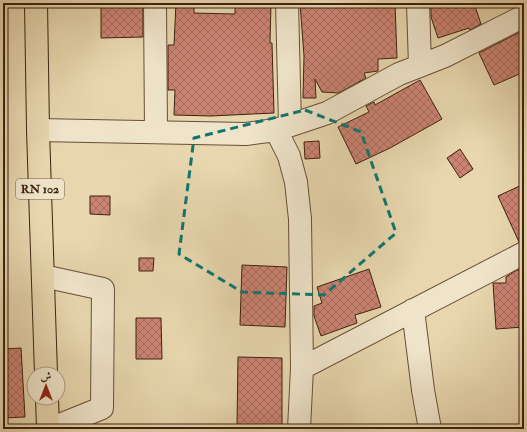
<svg xmlns="http://www.w3.org/2000/svg" width="527" height="432" font-family="'IM FELL Double Pica',Amiri,serif">
<style>
.building{fill:url(#building-cross-hatch);stroke:#3f2110}
.lines{fill:none;stroke-linecap:round;stroke-linejoin:round}
.minor-casing{stroke:#694e38;stroke-width:24}
.major-casing{stroke:#3f2110;stroke-width:24}
.minor{stroke:#efe4ca;stroke-width:22}
.major{stroke:#e7d6ae;stroke-width:22}
.marked{fill:none;stroke:#0f766e;stroke-width:3;stroke-dasharray:8 5;stroke-linejoin:round}
.labels{text-anchor:middle;stroke-width:3.5;stroke-linejoin:round;paint-order:stroke}
.shield{fill:#efe4ca;stroke:#745c48;stroke-width:1}
.shield-label{font-size:12px;font-weight:bold;fill:#3f2110}
</style>
<defs>
<pattern id="building-cross-hatch" width="8" height="8" patternUnits="userSpaceOnUse"><rect width="8" height="8" fill="#cb8373"/><path d="M0 0l8 8M0 8l8-8" fill="none" stroke="#a66b5d"/></pattern>
</defs>
<rect width="100%" height="100%" fill="#e7d6ae"/>
<filter id="stains"><feTurbulence type="fractalNoise" baseFrequency=".005" numOctaves="4"/><feColorMatrix values="0 0 0 0 .2 0 0 0 0 .09 0 0 0 0 .02 0 0 0 .5 -.17"/></filter>
<radialGradient id="worn" r=".72"><stop offset=".6" stop-color="#630" stop-opacity="0"/><stop offset="1" stop-color="#630" stop-opacity=".3"/></radialGradient>
<!-- building -->
<path class="building" d="M101,3H143V37L101,38Z
M176,3H194V13L235,14V3H271L270,43H272L274,113L211,116L174,115L175,90H168V45H174Z
M300,3H395L397,58L378,59V71L364,73L366,78L339,93L322,92L315,79L316,98H303L304,56Z
M431,3H474L481,24L470,30L469,28L438,38L431,17Z
M524,30V72L494,85L479,53Z
M420,80L442,119L390,148L356,164L338,127L369,112L366,106L374,102L375,105Z
M319,141L320,158L305,159L304,142Z
M460,149L473,169L460,178L447,158Z
M524,184V241L519,242L498,196Z
M90,196H110V215L90,214Z
M139,258H154L153,271H139Z
M242,265L287,267L285,327L240,325Z
M369,269L381,307L355,315L357,323L321,336L314,316V306L322,303L317,287Z
M517,270H524V327L496,329L493,283H506V277Z
M136,318H161L162,359H136Z
M21,348L25,417L3,418V349Z
M238,357L282,358V425H237Z"/>
<g class="lines">
<defs>
<path id="minor" d="M155,3L156,132
M287,3L290,125
M418,3L420,66
M38,130L246,134L276,130L327,113L399,74L445,56L524,16
M276,130L289,156L296,182L300,219L302,368L299,429
M43,276L103,289L102,408L50,429
M413,310L423,390L430,429
M302,368L524,253"/>
<path id="major" d="M36,3L38,130L46,374
M47,398L48,429"/>
</defs>
<!-- minor casing -->
<use href="#minor" class="minor-casing"/>
<!-- major casing -->
<use href="#major" class="major-casing"/>
<!-- minor -->
<use href="#minor" class="minor"/>
<!-- major -->
<use href="#major" class="major"/>
</g>
<!-- marked area -->
<path class="marked" d="M305,110L361,132L396,233L324,295L242,292L179,254L194,138Z"/>
<g class="labels">
<!-- shield labels -->
<rect class="shield" x="16" y="179" width="48" height="20" rx="3"/>
<g class="shield-label">
<text x="40" y="193">RN 102</text>
</g>
</g>
<!-- margin -->
<rect width="527" height="432" fill="none" stroke="#e7d6ae" stroke-width="16"/>
<rect x="4" y="4" width="519" height="424" fill="none" stroke="#3f2110" stroke-width="2"/>
<rect x="8" y="8" width="511" height="416" fill="none" stroke="#3f2110"/>
<!-- north arrow -->
<g transform="translate(46 386)"><circle r="19" fill="#efe4ca" stroke="#a99680"/>
<path d="M0-3L7 15L0 10L-7 15Z" fill="#8f2418"/>
<text y="-6" font-size="11" font-weight="bold" text-anchor="middle" fill="#3f2110">ش</text>
</g>
<rect width="100%" height="100%" filter="url(#stains)"/>
<rect width="100%" height="100%" fill="url(#worn)"/>
</svg>
